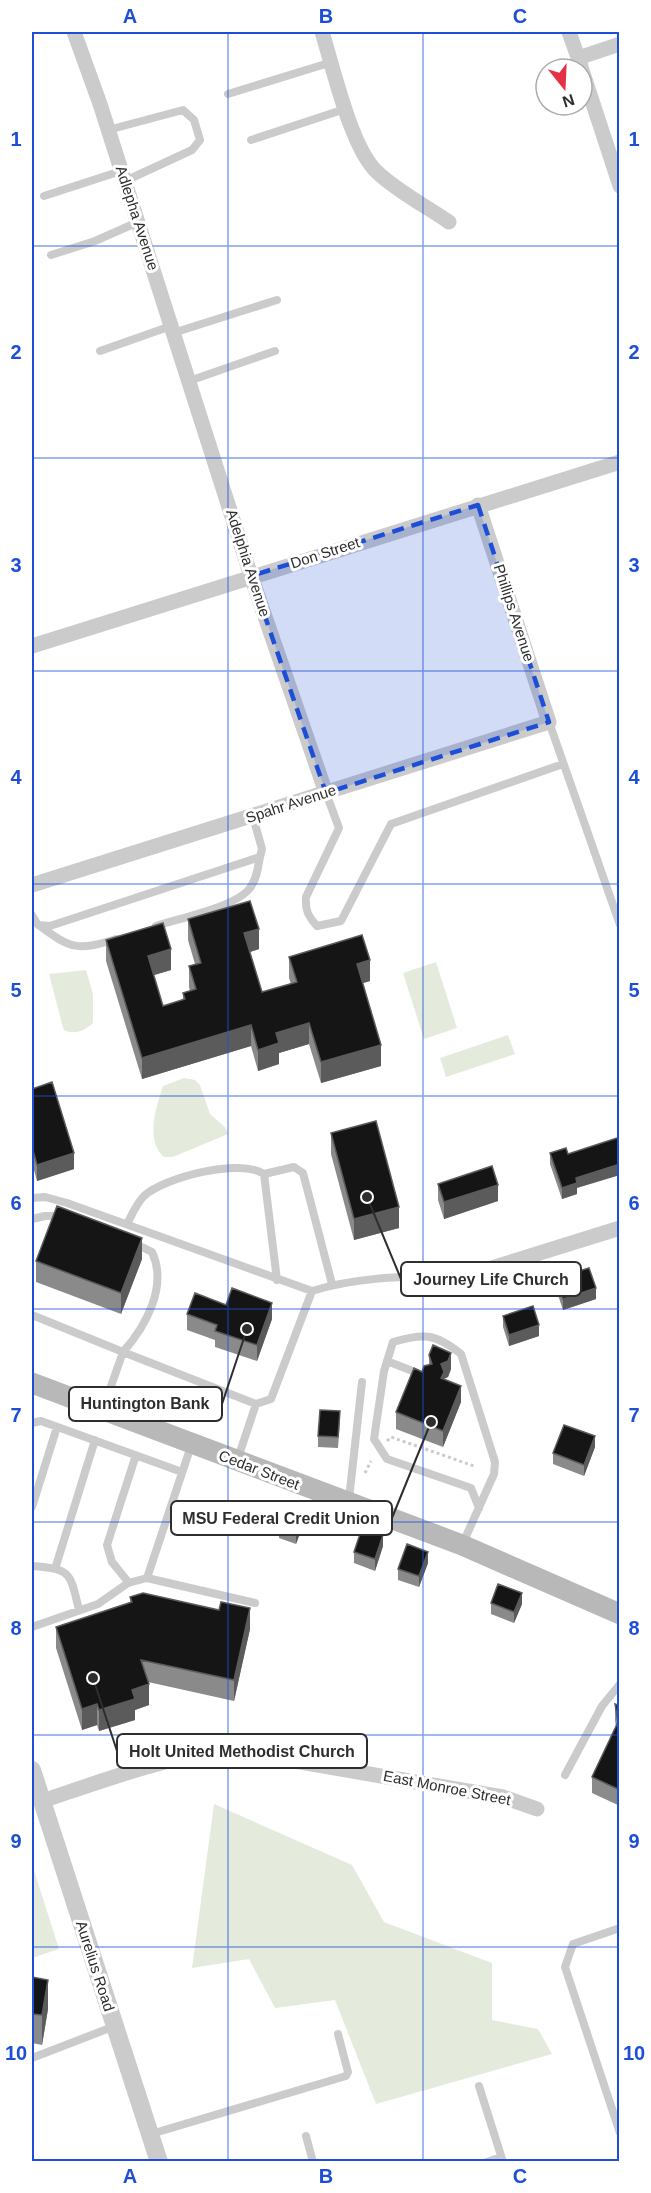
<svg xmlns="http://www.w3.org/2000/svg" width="651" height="2193" font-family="Arial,sans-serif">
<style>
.green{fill:#e4ebdc}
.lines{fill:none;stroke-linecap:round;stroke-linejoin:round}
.path{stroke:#cbcbcb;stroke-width:3;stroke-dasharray:3 3;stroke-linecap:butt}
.service{stroke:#cbcbcb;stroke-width:8}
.minor{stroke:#cbcbcb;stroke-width:15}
.tertiary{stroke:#cbcbcb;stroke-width:18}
.secondary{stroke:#b8b8b8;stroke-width:21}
.wall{fill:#8a8a8a}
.shaded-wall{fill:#5b5b5b}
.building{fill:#151515;stroke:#5b5b5b;stroke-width:1.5}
.marked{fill:#1d4ed8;fill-opacity:0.2;stroke:#1d4ed8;stroke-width:4.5;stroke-dasharray:12 8;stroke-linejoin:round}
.grid{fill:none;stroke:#1d4ed8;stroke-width:1.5;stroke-opacity:0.55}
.labels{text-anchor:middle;stroke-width:6;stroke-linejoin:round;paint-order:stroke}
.street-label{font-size:15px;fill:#2e2e2e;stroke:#fff}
.leader{fill:none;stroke:#2e2e2e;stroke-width:2}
.callout-dot{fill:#2e2e2e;stroke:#fff;stroke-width:2}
.callout{fill:#fff;stroke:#2e2e2e;stroke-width:2}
.callout-label{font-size:16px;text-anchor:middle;font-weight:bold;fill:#2e2e2e}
.neatline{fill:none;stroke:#1d4ed8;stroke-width:2}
.grid-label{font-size:20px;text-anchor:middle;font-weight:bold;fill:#1d4ed8}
</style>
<rect width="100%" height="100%" fill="#fff"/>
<!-- green -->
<path class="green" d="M436,962L457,1028L424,1039L403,973Z
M86,970L93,994V1023C85,1031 74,1035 64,1030L62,1024L49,974Z
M508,1035L515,1054L446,1077L440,1058Z
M184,1078L195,1080L200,1085L210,1114L225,1127L228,1134L173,1157H164C145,1141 156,1107 163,1086Z
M214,1804L352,1865L384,1922L492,1963V2020L538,2029L552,2054L376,2104L335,2000L275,2008L249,1959L192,1968Z
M32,1864L59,1949L32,1958Z"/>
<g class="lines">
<!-- path -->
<path class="path" d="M387,1441L391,1437L474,1466
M365,1473L371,1461"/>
<!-- service -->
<path class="service" d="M228,94L332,62
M108,130L183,110L194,120L200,140L192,150L125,181
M251,140L345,109
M44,196L121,171
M51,255L95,241L138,222
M173,333L277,300
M100,351L171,326
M189,381L275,351
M549,722L620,925
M326,793L339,828L306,897C305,910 308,916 317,926L341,921L391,824L563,764
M32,915L38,925L50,926L260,857L262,849L253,817
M40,926C71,949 78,951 116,939
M156,926C180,918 236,907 250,888C257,879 258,867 260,857
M32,1198L45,1197L67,1203L312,1291
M32,1219L45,1216H63
M127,1224C132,1215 136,1204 144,1196C165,1177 240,1158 264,1174
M134,1243L152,1252C168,1286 146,1326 123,1352L256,1404
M277,1280L264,1174L294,1167L303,1173L332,1284
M32,1315L123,1352L103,1409
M387,1361L420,1374
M32,1423L41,1421L182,1472
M238,1458L256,1404L271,1399L312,1291C363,1275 416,1277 469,1275
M349,1499L362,1382
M32,1507L57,1427
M463,1543L494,1474L495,1462L461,1354C435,1333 423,1333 393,1342L384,1371L374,1439L387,1459L471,1488L479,1508
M32,1566C72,1569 70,1573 79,1610
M55,1569L95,1440
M147,1578L191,1446
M129,1583L112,1562L107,1545L136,1455
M32,1627L98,1604L128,1583L147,1578L255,1603
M565,1775L602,1706L620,1684
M620,1928L573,1944L565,1967L620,2133
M32,2058L115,2026
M479,2086L503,2162
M151,2134L346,2076L348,2072L338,2034
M306,2136L313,2162
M487,2162L501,2157"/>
<!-- minor -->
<path class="minor" d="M74,32L100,104L251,576L326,793
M322,32C333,67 351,148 377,172C398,192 426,206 449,222
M569,32L581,66
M578,58L620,44
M582,70L620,186
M32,646L620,462
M32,885L549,722L478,505
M469,1275L620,1228
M42,1801C102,1781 162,1759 224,1749L503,1797L537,1809"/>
<!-- tertiary -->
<path class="tertiary" d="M32,1770L159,2162"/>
<!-- secondary -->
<path class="secondary" d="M32,1383L462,1545L620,1614"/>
</g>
<!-- wall -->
<path class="wall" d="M188,919L259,949L250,952L262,992L291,984L289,978V957L370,981L362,983L381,1066L321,1083L309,1044L279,1053V1064L258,1071L251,1046L142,1079L106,961V940L171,970L153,975L163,1006L183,1000V993L190,991L189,987V966L195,964L188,940Z
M32,1089L74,1169L37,1181L32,1163Z
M331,1133L399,1228L354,1240L331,1154Z
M550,1153L568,1154L577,1188V1194L562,1199L550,1164Z
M438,1184L498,1201L444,1219L438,1200Z
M142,1259L121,1314L36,1282V1261Z
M556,1278L596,1299L563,1310L556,1289Z
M226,1305L272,1319L257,1361L215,1347V1340L187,1330V1314Z
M503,1316L539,1336L509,1346L503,1327Z
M429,1355L451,1369L448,1377L444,1379L461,1402L443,1447L396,1429V1412L422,1372L429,1365Z
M340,1422L338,1448L318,1447V1436Z
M595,1447L584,1476L553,1464V1453Z
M305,1520L296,1544L279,1538V1527Z
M383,1546L375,1571L354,1563V1552Z
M428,1563L419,1587L398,1580V1569Z
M130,1597L250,1629L234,1701L148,1682L149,1705L135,1710V1720L99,1731L97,1725L82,1730L56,1648V1627L130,1602Z
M491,1603L522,1604L514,1623L491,1614Z
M615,1704L620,1706V1806L592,1793V1777L616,1727L615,1720Z
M32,1977L48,2009L42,2045L32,2043Z"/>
<!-- shaded-wall -->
<path class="shaded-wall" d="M259,929V949L244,954V933Z
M171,949V970L148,977V956Z
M370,960V981L357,985V964Z
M309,1023V1044L279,1053V1064L258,1071V1050L276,1033Z
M251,1025V1046L142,1079V1058Z
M381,1045V1066L321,1083V1062Z
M74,1153V1169L37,1181V1165Z
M620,1164V1175L577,1188V1194L562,1199V1188L576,1178Z
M498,1185V1201L444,1219V1202Z
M399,1207V1228L354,1240V1219Z
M142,1238V1259L121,1314V1293Z
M596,1288V1299L563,1310V1299Z
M272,1303V1319L257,1361V1345Z
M539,1325V1336L509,1346V1335Z
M451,1353V1369L448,1377L441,1380V1364Z
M461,1386V1402L443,1447V1431Z
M595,1436V1447L584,1476V1465Z
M305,1509V1520L296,1544V1533Z
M383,1535V1546L375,1571V1559Z
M428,1552V1563L419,1587V1576Z
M522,1593V1604L514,1623V1612Z
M250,1608V1629L234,1701V1680Z
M149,1684V1705L135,1710V1720L99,1731V1710L132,1690Z
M97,1704V1725L82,1730V1709Z
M48,1980V2009L42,2045V2015Z"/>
<!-- building -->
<path class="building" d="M250,901L259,929L244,933L262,992L297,982L289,957L362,935L370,960L357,964L381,1045L321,1062L309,1023L276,1033L279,1043L258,1050L251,1025L142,1058L106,940L163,923L171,949L148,956L163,1006L185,999L183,993L196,989L189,966L201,963L188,919Z
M52,1082L74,1153L37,1165L32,1147V1089Z
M376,1121L399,1207L354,1219L331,1133Z
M620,1137V1164L576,1178L577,1183L562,1188L550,1153L566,1148L568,1154Z
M492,1166L498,1185L444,1202L438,1184Z
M57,1206L142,1238L121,1293L36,1261Z
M589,1268L596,1288L563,1299L556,1278Z
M232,1288L272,1303L257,1345L215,1331L217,1325L187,1314L195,1293L226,1305Z
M533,1306L539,1325L509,1335L503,1316Z
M433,1345L451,1353L448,1361L441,1364L444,1372L441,1378L461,1386L443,1431L396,1412L414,1368L422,1372L424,1366L432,1364L429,1355Z
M320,1410L340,1411L338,1437L318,1436Z
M564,1425L595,1436L584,1465L553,1453Z
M362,1528L383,1535L375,1559L354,1552Z
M407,1544L428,1552L419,1576L398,1569Z
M498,1584L522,1593L514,1612L491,1603Z
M143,1593L219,1610L221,1602L250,1608L234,1680L141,1660L149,1684L132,1690L135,1699L99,1710L97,1704L82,1709L56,1627L132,1602L130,1597Z
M615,1704L620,1706V1790L592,1777L618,1722Z
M32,1977L48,1980L42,2015L32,2014Z"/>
<!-- marked area -->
<path class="marked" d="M478,505L549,722L326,793L251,576Z"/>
<!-- grid -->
<path class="grid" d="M228,32V2162M423,32V2162M32,246H620M32,458H620M32,671H620M32,884H620M32,1096H620M32,1309H620M32,1522H620M32,1735H620M32,1947H620"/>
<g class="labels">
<!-- street labels -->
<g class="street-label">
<text transform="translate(137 218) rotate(72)" y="5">Adlepha Avenue</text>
<text transform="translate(325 553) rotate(-18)" y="5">Don Street</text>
<text transform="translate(248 563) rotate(72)" y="5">Adelphia Avenue</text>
<text transform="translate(514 613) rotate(72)" y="5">Phillips Avenue</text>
<text transform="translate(291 804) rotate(-18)" y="5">Spahr Avenue</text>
<text transform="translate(259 1470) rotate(21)" y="5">Cedar Street</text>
<text transform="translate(447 1788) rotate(11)" y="5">East Monroe Street</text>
<text transform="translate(95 1966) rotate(72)" y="5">Aurelius Road</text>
</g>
</g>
<!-- callouts -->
<path class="leader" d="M367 1197L401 1279M247 1329L222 1404M431 1422L392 1518M93 1678L117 1751"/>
<g class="callout-dot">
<circle cx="367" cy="1197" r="6"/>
<circle cx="247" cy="1329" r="6"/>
<circle cx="431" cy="1422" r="6"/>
<circle cx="93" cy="1678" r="6"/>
</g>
<g class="callout">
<rect x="401" y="1262" width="180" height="34" rx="6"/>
<rect x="69" y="1387" width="153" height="34" rx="6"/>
<rect x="171" y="1501" width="221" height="34" rx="6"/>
<rect x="117" y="1734" width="250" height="34" rx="6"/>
</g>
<g class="callout-label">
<text x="491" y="1285">Journey Life Church</text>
<text x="145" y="1409">Huntington Bank</text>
<text x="281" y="1524">MSU Federal Credit Union</text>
<text x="242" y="1757">Holt United Methodist Church</text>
</g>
<!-- border -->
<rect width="651" height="2193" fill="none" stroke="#ffffff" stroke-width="66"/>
<!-- north arrow -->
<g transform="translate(564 87) rotate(162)"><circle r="28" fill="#ffffff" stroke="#ababab" stroke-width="1.5"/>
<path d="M0-4.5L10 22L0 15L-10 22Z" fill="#e33245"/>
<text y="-9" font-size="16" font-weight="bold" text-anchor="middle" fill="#2e2e2e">N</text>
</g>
<rect x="33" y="33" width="585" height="2127" class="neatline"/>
<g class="grid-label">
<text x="130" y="23">A</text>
<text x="326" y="23">B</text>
<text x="520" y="23">C</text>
<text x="16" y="146">1</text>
<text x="634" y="146">1</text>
<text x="16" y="359">2</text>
<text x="634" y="359">2</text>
<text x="16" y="572">3</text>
<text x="634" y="572">3</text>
<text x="16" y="784">4</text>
<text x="634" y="784">4</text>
<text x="16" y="997">5</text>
<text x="634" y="997">5</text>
<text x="16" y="1210">6</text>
<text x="634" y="1210">6</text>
<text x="16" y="1422">7</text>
<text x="634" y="1422">7</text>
<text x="16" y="1635">8</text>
<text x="634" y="1635">8</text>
<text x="16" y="1848">9</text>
<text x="634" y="1848">9</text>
<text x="16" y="2060">10</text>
<text x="634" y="2060">10</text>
<text x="130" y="2183">A</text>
<text x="326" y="2183">B</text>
<text x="520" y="2183">C</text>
</g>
</svg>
